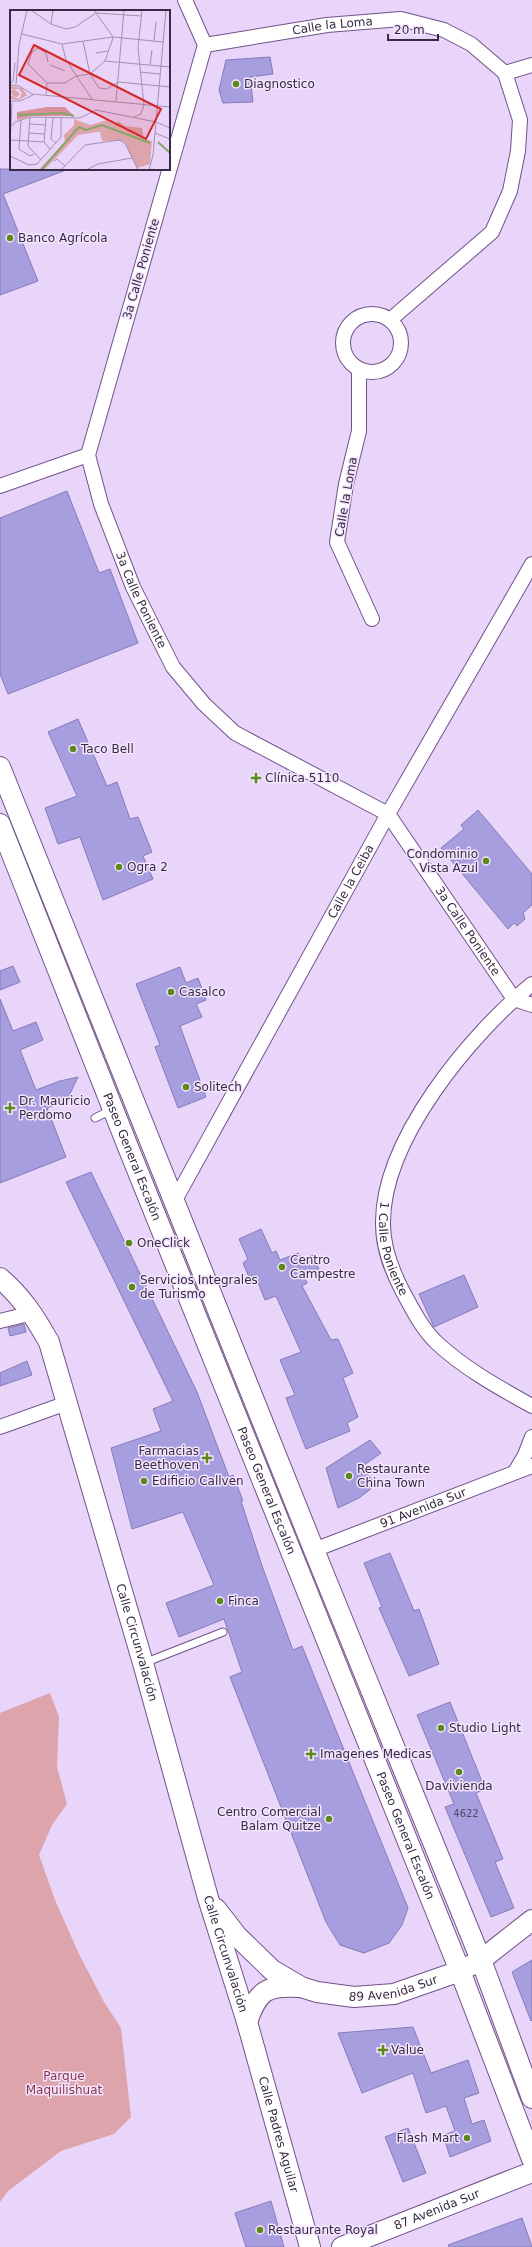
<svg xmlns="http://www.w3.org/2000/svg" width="532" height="2247" font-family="'DejaVu Sans',sans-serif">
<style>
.green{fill:#dda4ac}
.building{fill:#a79edf;stroke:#847bb9}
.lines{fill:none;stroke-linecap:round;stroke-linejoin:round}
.lane-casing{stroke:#725289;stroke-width:9}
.street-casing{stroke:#725289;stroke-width:16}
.secondary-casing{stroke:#725289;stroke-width:22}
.lane{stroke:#fff;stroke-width:7}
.street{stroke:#fff;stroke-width:14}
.secondary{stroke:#fff;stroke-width:20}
.poi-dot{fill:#5c891a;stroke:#f3e5fe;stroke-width:1.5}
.labels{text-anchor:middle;stroke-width:3;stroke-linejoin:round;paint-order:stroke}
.number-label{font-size:10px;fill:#54476a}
.street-label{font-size:12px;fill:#382a43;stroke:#f3e5fe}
.poi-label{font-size:12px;fill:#382a43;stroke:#f3e5fe;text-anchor:start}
.park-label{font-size:12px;fill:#8b3447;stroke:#f3e5fe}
.inset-river{fill:none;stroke:#88a569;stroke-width:2}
.inset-road{fill:none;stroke:#a290b1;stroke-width:1}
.view{fill:#d62828;fill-opacity:0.15;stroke:#d62828;stroke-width:2}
.inset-edge{fill:none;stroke:#382a43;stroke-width:2}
</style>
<rect width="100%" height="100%" fill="#e9d4fa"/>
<!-- green -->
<path class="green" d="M50,1693L59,1717L57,1767L67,1804L52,1825L39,1855L55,1900L79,1954L104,2002L121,2028L131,2117L114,2134L61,2151L8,2191L0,2202V1713Z"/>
<!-- building -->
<path class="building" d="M270,57L273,74L250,77L253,102L223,103L219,90L226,60Z
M0,169L66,170L3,194L38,281L0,295Z
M67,491L99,573L110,569L138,643L8,694L0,674V518Z
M78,719L107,786L117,782L130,819L138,817L152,852L143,856L153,879L103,900L80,837L58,844L45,808L77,796L48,732Z
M478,810L532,874V905L523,913L525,919L517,926L514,923L508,929L441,848L464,829L461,825Z
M13,966L20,982L0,990V971Z
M180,967L186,983L198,978L206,1000L196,1004L202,1017L180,1026L206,1097L178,1108L155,1047L160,1045L136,984Z
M0,999L13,1031L36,1022L43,1040L20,1050L36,1090L60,1081L78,1077L67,1100L47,1108L66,1157L0,1183Z
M91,1172L197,1392L229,1477L233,1475L243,1501H241L262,1566L293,1650L302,1646L408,1908L402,1925L389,1943L364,1953L340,1945L326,1922L230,1677L242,1672L224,1619L179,1637L166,1603L214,1585L183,1512L132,1529L111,1448L161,1431L153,1409L173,1401L66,1182Z
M261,1229L272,1253L276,1251L280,1260L298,1253L301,1260L313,1255L320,1272L305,1278L307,1283L302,1286L331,1340L338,1339L353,1373L343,1378L358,1417L347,1423L350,1431L306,1449L286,1398L295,1395L280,1360L301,1352L276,1296L265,1300L255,1275L249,1277L243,1263L248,1259L239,1239Z
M464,1275L478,1307L434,1327L419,1294Z
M24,1324L26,1332L10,1336L8,1328Z
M27,1361L32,1375L0,1386V1373Z
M370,1440L381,1453L360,1468L377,1484L359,1498L338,1508L326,1468Z
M390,1553L414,1611L419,1609L439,1664L409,1676L379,1608L382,1607L364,1563Z
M450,1702L485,1789L476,1793L503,1859L495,1862L514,1908L491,1917L445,1807L454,1804L417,1715Z
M532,1960V2020L531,2021L512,1972Z
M413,2027L431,2073L468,2060L479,2093L464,2098L472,2124L484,2120L491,2141L450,2157L443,2135L455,2131L446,2106L426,2113L413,2073L362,2093L338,2033Z
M408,2128L426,2173L403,2182L385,2137Z
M271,2201L284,2247H246L235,2213Z
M522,2218L532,2247H449L448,2245Z"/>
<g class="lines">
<defs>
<path id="lane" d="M95,1118L111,1110
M144,1663L223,1632"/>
<g id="street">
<path d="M185,0L205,45"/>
<path id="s1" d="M205,45L88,455L101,504L133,587L173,667L204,704L235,733L388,814L514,999L532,1005"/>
<path id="s2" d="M205,45L327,25L401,19L444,30L471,44L505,73L520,120L518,151L510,191L492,232L390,320"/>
<path d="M505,73L532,65"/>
<circle cx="372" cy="343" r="29"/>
<path d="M359,369V431L346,484L337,542L372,619"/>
<path d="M0,486L88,455"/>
<path id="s3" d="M532,984C470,1035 382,1140 383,1224C383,1249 392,1271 403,1292C412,1309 423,1330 437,1343C465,1369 498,1387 532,1406"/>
<path id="s4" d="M174,1202L388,814L532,564"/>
<path d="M0,1321L33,1313"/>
<path d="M0,1427L67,1403"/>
<path d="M515,1472L525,1455L532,1437"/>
<path id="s5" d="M314,1550L532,1466"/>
</g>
<g id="secondary">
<path d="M0,767L314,1550L481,1960L532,2098"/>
<path id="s6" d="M0,824L128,1147L460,1971L532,2159"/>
<path id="s7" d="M0,1278C22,1297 35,1317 49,1342L143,1663L208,1898L247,2022L310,2247"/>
<path id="s8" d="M216,1909L237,1936L272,1970L301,1987L317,1992L354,1997L394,1994L460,1971L481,1960L532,1920"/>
<path d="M247,2022C258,1990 267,1985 299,1987"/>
<path id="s9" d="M342,2247L532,2172"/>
</g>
</defs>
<!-- lane casing -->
<use href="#lane" class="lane-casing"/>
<!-- street casing -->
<use href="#street" class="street-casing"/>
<!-- secondary casing -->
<use href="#secondary" class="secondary-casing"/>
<!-- lane -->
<use href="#lane" class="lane"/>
<!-- street -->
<use href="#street" class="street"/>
<!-- secondary -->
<use href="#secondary" class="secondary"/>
</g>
<!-- markers -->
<g class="poi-dot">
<circle cx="236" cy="84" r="4"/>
<circle cx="10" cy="238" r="4"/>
<circle cx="73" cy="749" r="4"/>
<path d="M254 772h4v4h4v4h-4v4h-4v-4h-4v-4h4z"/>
<circle cx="486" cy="861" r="4"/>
<circle cx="119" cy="867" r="4"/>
<circle cx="171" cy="992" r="4"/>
<circle cx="186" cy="1087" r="4"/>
<path d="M8 1102h4v4h4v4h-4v4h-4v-4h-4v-4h4z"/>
<circle cx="129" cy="1243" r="4"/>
<circle cx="282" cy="1267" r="4"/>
<circle cx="132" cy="1287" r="4"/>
<path d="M205 1452h4v4h4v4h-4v4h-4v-4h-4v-4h4z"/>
<circle cx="349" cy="1476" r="4"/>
<circle cx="144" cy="1481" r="4"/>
<circle cx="220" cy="1601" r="4"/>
<circle cx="441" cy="1728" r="4"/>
<path d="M309 1748h4v4h4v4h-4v4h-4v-4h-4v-4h4z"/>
<circle cx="459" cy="1772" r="4"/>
<circle cx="329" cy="1819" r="4"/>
<path d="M381 2044h4v4h4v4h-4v4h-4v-4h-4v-4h4z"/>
<circle cx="467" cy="2138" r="4"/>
<circle cx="260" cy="2230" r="4"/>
</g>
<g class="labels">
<!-- number labels -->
<g class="number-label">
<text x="466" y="1817">4622</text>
</g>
<!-- street labels -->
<g class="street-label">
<text dy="4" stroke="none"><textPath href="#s2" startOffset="129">Calle la Loma</textPath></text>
<text transform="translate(141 269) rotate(-74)" y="4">3a Calle Poniente</text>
<text transform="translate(346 497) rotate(-80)" y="4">Calle la Loma</text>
<text dy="4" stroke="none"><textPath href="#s1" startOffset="581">3a Calle Poniente</textPath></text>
<text dy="4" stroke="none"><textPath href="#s4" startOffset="366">Calle la Ceiba</textPath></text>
<text dy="4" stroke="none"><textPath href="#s1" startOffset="1061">3a Calle Poniente</textPath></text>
<text dy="4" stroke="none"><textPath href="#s6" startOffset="358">Paseo General Escalón</textPath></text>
<text dy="4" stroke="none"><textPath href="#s3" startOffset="316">1 Calle Poniente</textPath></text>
<text dy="4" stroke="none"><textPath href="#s6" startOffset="718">Paseo General Escalón</textPath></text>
<text dy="4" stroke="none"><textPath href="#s5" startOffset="117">91 Avenida Sur</textPath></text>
<text dy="4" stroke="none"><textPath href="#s7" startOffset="394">Calle Circunvalación</textPath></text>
<text dy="4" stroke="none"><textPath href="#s6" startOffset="1090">Paseo General Escalón</textPath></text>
<text dy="4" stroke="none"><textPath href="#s7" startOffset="718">Calle Circunvalación</textPath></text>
<text dy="4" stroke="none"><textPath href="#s8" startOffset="211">89 Avenida Sur</textPath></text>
<text dy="4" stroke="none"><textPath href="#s7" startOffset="906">Calle Padres Aguilar</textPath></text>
<text dy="4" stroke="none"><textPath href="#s9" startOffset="102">87 Avenida Sur</textPath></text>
</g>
<!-- poi labels -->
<g class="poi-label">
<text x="244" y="88">Diagnostico</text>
<text x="18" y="242">Banco Agrícola</text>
<text x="81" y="753">Taco Bell</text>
<text x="265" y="782">Clínica 5110</text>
<text x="478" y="858" text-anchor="end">Condominio<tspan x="478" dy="14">Vista Azul</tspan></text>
<text x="127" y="871">Ogra 2</text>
<text x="179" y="996">Casalco</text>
<text x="194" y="1091">Solitech</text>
<text x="19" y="1105">Dr. Mauricio<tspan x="19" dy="14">Perdomo</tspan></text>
<text x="137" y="1247">OneClick</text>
<text x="290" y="1264">Centro<tspan x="290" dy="14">Campestre</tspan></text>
<text x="140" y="1284">Servicios Integrales<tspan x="140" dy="14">de Turismo</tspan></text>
<text x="199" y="1455" text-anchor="end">Farmacias<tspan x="199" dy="14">Beethoven</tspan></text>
<text x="357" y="1473">Restaurante<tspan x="357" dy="14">China Town</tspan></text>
<text x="152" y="1485">Edificio Callven</text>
<text x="228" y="1605">Finca</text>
<text x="449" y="1732">Studio Light</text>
<text x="320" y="1758">Imagenes Medicas</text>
<text x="459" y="1790" text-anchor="middle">Davivienda</text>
<text x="321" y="1816" text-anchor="end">Centro Comercial<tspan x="321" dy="14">Balam Quitze</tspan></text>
<text x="391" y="2054">Value</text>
<text x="459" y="2142" text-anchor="end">Flash Mart</text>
<text x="268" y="2234">Restaurante Royal</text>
</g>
<!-- park labels -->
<g class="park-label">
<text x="64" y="2080">Parque<tspan x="64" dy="14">Maquilishuat</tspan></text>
</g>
</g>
<!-- overview -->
<g transform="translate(10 10)">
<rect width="160" height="160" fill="#e9d4fa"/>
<path d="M0,76L12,78L17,85L9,90L0,89V85L9,89L12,83L9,79H4L10,84L7,87L3,86L0,81L4,79H0ZM64,109L80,115L97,110L106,114L108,111L115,116L132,118L134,129L142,131L140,154L127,158L114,131H92L90,122H87L68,125L38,156L33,160H29L55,132L54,125L64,115Z" fill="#dda4ac"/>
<path d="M37,97H55L64,106H20L7,110V102Z" fill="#d9909b"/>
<path class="inset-river" d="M7,105L52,103L64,106M148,132L160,143M31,160L69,117L76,120L92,115L140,133"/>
<path class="inset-road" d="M21,0L41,14L56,19L65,17L86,3L131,6M84,0L103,27M41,14L43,0M12,24L52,34L103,27L153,32M73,31L80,64L89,78L97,79L108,72L160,77M144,31L146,12M52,34L56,50L82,89M86,43L98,41M95,51L160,57M18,54L37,73H55L66,66L80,64L95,51L103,28M18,54L22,42L28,38L36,43L38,52M40,55L55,61M140,55L142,40M130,62L150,64M0,74L3,71L5,53M6,74L9,35L17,0M0,75L9,76L22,84L160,97M36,85L37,73M0,91H10L23,85M106,91L114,0M20,107L18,136L31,150M124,107L131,104L134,95L128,38L132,0M36,108L34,132L40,139M43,108L41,129L46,133M11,110L9,139L20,146L24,144M20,114L35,115M2,116L5,112L20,107L70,108L86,100L146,112L160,118M19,123L34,124M145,123L160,129M1,130L34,132M0,136L2,93M0,146L19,155L27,154L51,127V107M44,151L47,149L55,156M51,160L75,135L109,130L115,133L128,160M76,160L88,154L122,148M139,160L143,145L156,0"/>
<path class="view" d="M24,35L151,99L136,129L9,65Z"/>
<rect width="160" height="160" class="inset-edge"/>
</g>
<!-- scale -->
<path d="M388 34v6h50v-6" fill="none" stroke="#382a43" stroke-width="2"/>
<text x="394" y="34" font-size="12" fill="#382a43" stroke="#f3e5fe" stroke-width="3" paint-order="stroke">20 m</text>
</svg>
